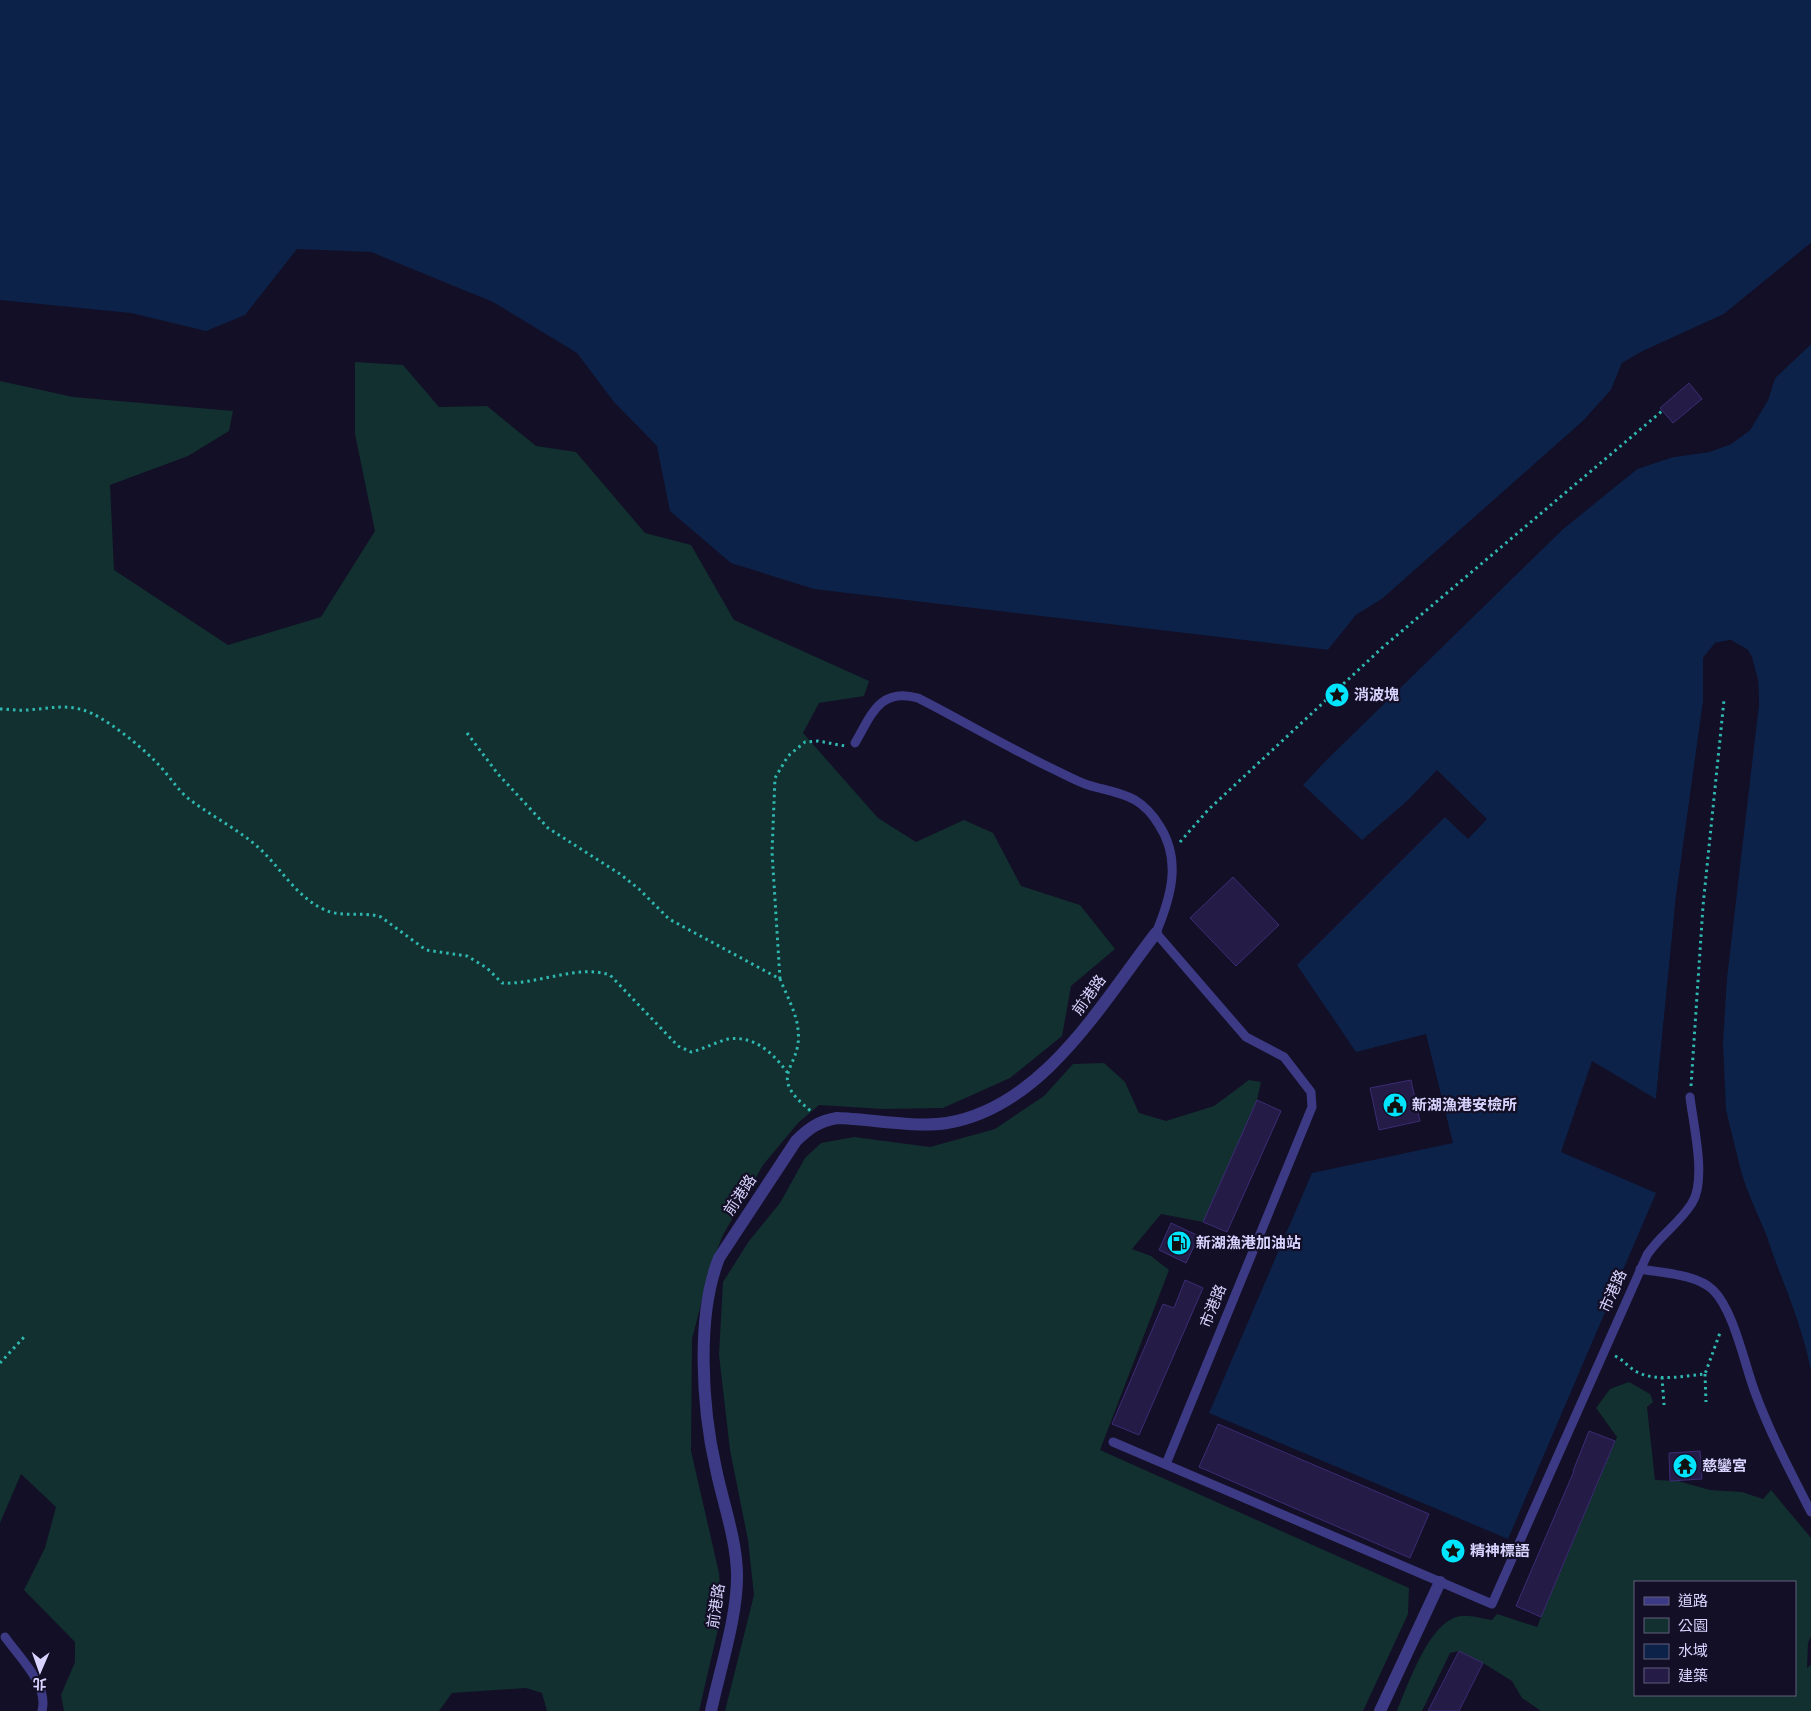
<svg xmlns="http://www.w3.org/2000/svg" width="1811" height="1711" font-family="Raleway,'Noto Sans TC',sans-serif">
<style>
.green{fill:#12302f;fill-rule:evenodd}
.water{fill:#0c2248}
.pier{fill:#130f26}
.building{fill:#241b47;stroke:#3b2d73}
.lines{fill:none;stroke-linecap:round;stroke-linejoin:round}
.path{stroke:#2fb8b0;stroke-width:3;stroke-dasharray:2.5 4;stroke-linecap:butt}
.service{stroke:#3d3a85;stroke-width:9}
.tertiary{stroke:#3d3a85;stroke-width:12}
.labels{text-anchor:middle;stroke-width:4.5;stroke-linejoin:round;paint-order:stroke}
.poi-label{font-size:15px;font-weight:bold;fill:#d9d4ff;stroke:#130f26;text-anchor:start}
.street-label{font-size:15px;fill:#d9d4ff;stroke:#130f26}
</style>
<rect width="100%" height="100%" fill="#130f26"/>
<!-- green -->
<path class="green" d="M355,362L403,365L439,407L487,406L536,446L576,452L645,533L691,545L734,620L869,681L864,696L819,703L803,733L878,818L916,842L964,820L993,833L1021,886L1080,905L1115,949L1071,986L1062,1036L1010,1078L943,1108L883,1109L819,1105L798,1123L763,1165L723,1235L711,1265L692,1339L691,1451L719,1573L722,1612L699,1711H547L542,1693L526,1688L452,1693L439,1711H64L61,1695L75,1662V1642L24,1590L45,1548L56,1507L21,1474L0,1523V381L73,397L233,411L229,431L188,456L110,485L114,570L228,645L321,617L375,531L355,434Z
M1104,1063L1125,1082L1139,1113L1166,1121L1214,1106L1249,1080L1261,1082L1257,1100L1203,1222L1161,1214L1132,1249L1151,1256L1169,1270L1100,1450L1409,1588L1408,1614L1363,1711H725L754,1595L748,1540L730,1450L719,1355L723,1282L749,1241L780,1203L805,1158L821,1143L854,1137L930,1147L995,1129L1044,1096L1073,1064Z
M1629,1382L1650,1394L1653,1402L1647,1407L1655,1480L1678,1481L1710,1490L1742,1492L1763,1499L1771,1490L1811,1538V1636L1808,1643L1807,1668L1811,1665V1711H1541L1522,1698L1512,1681L1483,1663L1459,1651L1450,1653L1422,1711H1397C1408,1685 1430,1619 1461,1616C1471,1615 1483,1619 1492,1620L1497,1614L1537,1627L1617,1437L1596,1408L1610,1389ZM1635,1582H1795V1695H1635Z"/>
<!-- water -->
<path class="water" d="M0,0H1811V243L1724,314L1641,352L1622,363L1611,390L1583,421L1382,599L1356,615L1329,650L814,589L731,563L670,511L657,446L614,402L577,353L493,302L371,252L297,249L245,315L206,331L131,313L0,300Z
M1811,344V1371C1793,1281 1740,1201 1726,1110C1717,1053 1725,989 1732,933C1740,857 1749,780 1759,704L1758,680L1748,650L1730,640L1715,643L1703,658V702L1676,897L1656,1099L1592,1061L1561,1152L1656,1193L1508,1539L1209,1413L1312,1173L1453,1143L1426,1034L1356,1052L1297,965L1445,817L1468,839L1487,819L1437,770L1407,801L1362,840L1303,785L1345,740L1563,529L1637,469L1673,457L1709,452L1731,444L1750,430L1768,400L1775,378Z"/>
<!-- pier -->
<path class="pier" d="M1811,243V246L1725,316L1624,365L1613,391L1585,423L1384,601L1357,617L1331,651L1326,652L1356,615L1382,599L1583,421L1611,390L1622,363L1641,352L1724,314Z
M1811,342V344L1775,378L1768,400L1750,430L1731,444L1709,452L1673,457L1637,469L1563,529L1300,786L1301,783L1343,739L1561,527L1636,467L1672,455L1708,450L1730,442L1748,428L1765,399L1773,376Z
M1731,640L1748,650L1752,657L1758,680L1759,704L1727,978L1723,1043L1726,1110L1744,1183L1766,1234L1806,1349L1811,1374L1764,1235L1742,1184L1723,1110L1720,1043L1724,978L1756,704V681L1750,658L1747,652L1730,642L1716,645L1705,659L1706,702L1703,724L1678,897L1659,1100L1656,1099L1676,897L1703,702V658L1715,643Z"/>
<!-- building -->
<path class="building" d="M1689,383L1702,399L1673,423L1660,408Z
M1233,877L1279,925L1236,966L1190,918Z
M1411,1080L1420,1121L1379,1130L1370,1088Z
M1257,1100L1281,1111L1227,1232L1203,1222Z
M1171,1223L1199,1236L1186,1263L1159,1250Z
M1185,1280L1203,1288L1139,1435L1112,1424L1163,1304L1174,1308Z
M1218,1424L1429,1514L1410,1558L1199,1467Z
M1589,1431L1615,1441L1541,1617L1516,1606L1574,1471H1573Z
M1700,1451L1702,1479L1670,1481L1669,1453Z
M1459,1651L1483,1663L1459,1711H1428Z"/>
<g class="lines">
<!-- path -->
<path class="path" d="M0,709C9,709 18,711 27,710C46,709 64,704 83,710C104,716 139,745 154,760C168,773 178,792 193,802C215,818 239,830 259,848C281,868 296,897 325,910C343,918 363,911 381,917L426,950L467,956L487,968L502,983C537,985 578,964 610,975L678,1046L691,1052C704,1049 716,1042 728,1039C754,1035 773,1053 787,1072
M467,733L498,774L548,828L620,874L639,889L669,919L780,979C786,994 797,1014 798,1030C803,1070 763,1073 812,1112
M1180,842L1208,810L1383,647L1662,411
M780,979L772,852L775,778L788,756L805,742L818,741L845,746
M1691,1086L1703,906L1724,700
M1615,1356C1624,1360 1629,1368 1637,1372C1657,1382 1684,1376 1705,1374L1721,1330
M0,1363L25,1336
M1705,1374L1706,1402
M1662,1377L1664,1405"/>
<!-- service -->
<path class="service" d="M855,743C871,716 879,687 918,698C963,721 1007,747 1053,769C1064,774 1076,781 1088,785C1104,790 1120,792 1135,800C1145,806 1153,815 1159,825C1182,860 1171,897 1156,933L1246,1037L1284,1057L1311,1092L1312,1107L1166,1464
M1640,1269C1662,1273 1696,1274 1713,1290C1734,1310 1745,1367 1756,1395C1771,1435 1791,1473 1811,1512
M1113,1442L1492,1604L1647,1255C1659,1236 1680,1223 1692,1203C1707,1180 1693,1124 1690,1097
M5,1637C19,1657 49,1685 42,1711"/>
<!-- tertiary -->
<path class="tertiary" d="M711,1711C720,1669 738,1615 737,1573C736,1538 723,1503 716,1469C702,1408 696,1316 719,1258L796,1141C809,1128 819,1121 837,1118C870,1119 915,1128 947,1123C1043,1107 1101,1004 1156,933
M1380,1711L1440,1582"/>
</g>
<!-- icons -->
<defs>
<symbol id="sight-disc" viewBox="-11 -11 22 22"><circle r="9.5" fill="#00e5ff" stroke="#130f26"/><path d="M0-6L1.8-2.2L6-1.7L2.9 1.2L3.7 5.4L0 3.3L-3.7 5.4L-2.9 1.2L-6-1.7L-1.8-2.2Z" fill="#111"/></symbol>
<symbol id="civic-disc" viewBox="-11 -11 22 22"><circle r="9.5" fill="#00e5ff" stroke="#130f26"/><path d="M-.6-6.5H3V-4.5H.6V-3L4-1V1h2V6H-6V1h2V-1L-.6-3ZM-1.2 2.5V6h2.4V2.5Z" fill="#111"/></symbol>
<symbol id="fuel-disc" viewBox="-11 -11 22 22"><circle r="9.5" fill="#00e5ff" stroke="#130f26"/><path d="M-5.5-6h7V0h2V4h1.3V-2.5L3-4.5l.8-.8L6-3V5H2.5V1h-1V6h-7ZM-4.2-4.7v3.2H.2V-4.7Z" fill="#111"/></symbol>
<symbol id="temple-disc" viewBox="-11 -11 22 22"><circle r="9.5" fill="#00e5ff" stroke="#130f26"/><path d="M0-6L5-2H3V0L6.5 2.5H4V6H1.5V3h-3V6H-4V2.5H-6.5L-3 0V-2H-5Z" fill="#111"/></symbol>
</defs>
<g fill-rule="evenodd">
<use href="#sight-disc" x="1323" y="681" width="28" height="28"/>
<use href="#civic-disc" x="1381" y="1091" width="28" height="28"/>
<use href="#fuel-disc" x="1165" y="1229" width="28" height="28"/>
<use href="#temple-disc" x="1671" y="1452" width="28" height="28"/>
<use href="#sight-disc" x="1439" y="1537" width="28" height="28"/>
</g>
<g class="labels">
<!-- poi labels -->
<g class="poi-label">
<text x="1354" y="700">消波塊</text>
<text x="1412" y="1110">新湖漁港安檢所</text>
<text x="1196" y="1248">新湖漁港加油站</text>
<text x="1702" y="1471">慈鑾宮</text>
<text x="1470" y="1556">精神標語</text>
</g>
<!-- street labels -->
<g class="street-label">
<text transform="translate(1089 995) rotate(-54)" y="5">前港路</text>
<text transform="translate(740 1195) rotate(-56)" y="5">前港路</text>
<text transform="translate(1613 1291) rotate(-66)" y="5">市港路</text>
<text transform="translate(1213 1306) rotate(-68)" y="5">市港路</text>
<text transform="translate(716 1606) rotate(-81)" y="5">前港路</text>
</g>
</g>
<!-- legend -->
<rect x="1634" y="1581" width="162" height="115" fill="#130f26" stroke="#625e7d"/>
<rect x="1644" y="1597" width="25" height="8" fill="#3d3a85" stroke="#625e7d"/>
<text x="1678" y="1606" font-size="15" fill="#d9d4ff">道路</text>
<rect x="1644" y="1618" width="25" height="15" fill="#12302f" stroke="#625e7d"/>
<text x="1678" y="1631" font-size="15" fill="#d9d4ff">公園</text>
<rect x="1644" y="1644" width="25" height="15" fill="#0c2248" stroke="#625e7d"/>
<text x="1678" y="1656" font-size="15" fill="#d9d4ff">水域</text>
<rect x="1644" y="1668" width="25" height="15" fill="#241b47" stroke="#625e7d"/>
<text x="1678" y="1681" font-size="15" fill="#d9d4ff">建築</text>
<!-- north arrow -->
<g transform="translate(40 1671) rotate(182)" stroke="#130f26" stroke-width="4" paint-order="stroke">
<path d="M0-4L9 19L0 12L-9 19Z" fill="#d9d4ff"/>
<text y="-8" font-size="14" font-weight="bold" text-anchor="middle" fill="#d9d4ff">北</text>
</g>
</svg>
